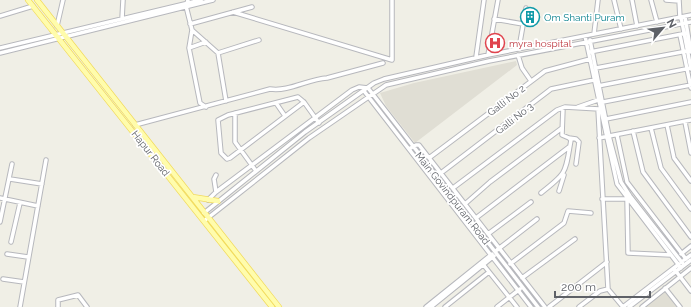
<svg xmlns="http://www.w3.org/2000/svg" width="691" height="307" font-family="Raleway,sans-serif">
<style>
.education{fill:#e0ded4}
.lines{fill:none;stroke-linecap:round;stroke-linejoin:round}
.minor-casing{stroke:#b7b8bd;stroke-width:5.5}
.major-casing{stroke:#f2db5d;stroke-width:6}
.minor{stroke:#fff;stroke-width:3.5}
.major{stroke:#fffcac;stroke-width:4.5}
.labels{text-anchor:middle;stroke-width:3.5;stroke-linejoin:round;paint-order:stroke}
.culture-label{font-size:10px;fill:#0d838f;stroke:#fff;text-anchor:start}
.health-label{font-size:10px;fill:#be3a42;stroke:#fff;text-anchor:start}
.street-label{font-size:10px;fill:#5e6167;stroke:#fff}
</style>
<rect width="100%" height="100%" fill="#f0efe6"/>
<!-- education -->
<path class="education" d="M516,61L517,65L415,143L386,106L380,93L414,83Z
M665,291L677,307H643Z"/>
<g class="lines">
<defs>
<path id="minor" d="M188,0L186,6L192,30L189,48L200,103L206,107
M614,0L621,29
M632,0L637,26
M651,0L657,22
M666,0L679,1
M679,0L680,18
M233,12L392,60V0
M0,16L33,6
M681,17L691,69
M685,17L691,52
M122,19L123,0
M494,19L523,24
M190,24L252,7
M57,26L63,0
M192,30L218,53L259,40
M594,34L598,0
M680,35L691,88
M585,36L617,184L681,268
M590,40L609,136L621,182L630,196L684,265
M0,48L201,0
M189,48L206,42
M519,48L526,8
M590,52L687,33
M0,53L213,0
M218,53L226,101
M488,55L498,0
M518,55L522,68L531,81
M476,57L484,0
M596,68L687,51
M598,86L691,68
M364,91L531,307
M304,102L230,158L227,159L221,153L218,120L228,115L298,97L304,102L319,123
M603,102L691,85
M276,103L285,116
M578,107L598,100
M598,109L608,289L623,307
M235,113V142L256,171
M606,119L691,102
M685,122L691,153
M135,125L270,89C289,92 308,79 327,78L383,63
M667,125L674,158L691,181
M651,128L661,168L691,209
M633,131L643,172L691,237
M617,135L627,182L686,259
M569,138L576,139L579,142L576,164
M599,138L691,120
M409,149L416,145H419L545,307
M429,158L545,71L590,59
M441,173L551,89L594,80
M10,179L42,184
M453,188L557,110L565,107L599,109
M559,191L564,175
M216,192L352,90L359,87L368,88L538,307
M541,193C568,172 565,173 571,140L569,138L562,135L563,108
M0,198L38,206
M602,199H627L628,253L671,255
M208,200L216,192L214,179L216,175
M465,204L490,182L562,128
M204,213L305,132L374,83L384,79L488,55L691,15
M476,218L569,147
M204,221L309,138L386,85L489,61L691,22
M0,222L12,164
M488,234L531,202
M11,242L20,203
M497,250L537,219
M7,254L28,257
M681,254L691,246
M684,260L691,255
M482,263L517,307
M510,264L564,223L568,211L591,213
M675,270L691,291
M522,278L575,239
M3,279L24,282
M665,288L680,307
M20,307L46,160
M58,307V300L78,295L87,307
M426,307L492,254
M431,307L494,256
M445,307L489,272
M497,307L520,289
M549,307L607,262
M579,307L600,291L608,289
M623,307L679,264
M629,307L691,260
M642,307L691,268"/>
<path id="major" d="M28,0L272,307
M37,0L279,307
M193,197L218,201"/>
</defs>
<!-- minor casing -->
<use href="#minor" class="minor-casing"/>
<!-- major casing -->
<use href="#major" class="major-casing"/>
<!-- minor -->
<use href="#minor" class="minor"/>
<!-- major -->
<use href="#major" class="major"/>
</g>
<!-- icons -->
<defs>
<symbol id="building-ring" viewBox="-11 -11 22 22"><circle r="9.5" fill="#fff" stroke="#0f9aa8" stroke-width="1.5"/><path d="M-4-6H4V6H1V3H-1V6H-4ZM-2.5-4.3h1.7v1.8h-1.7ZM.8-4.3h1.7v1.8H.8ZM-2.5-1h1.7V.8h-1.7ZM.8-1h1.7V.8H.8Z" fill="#0f9aa8"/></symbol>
<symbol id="hospital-ring" viewBox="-11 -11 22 22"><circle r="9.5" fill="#fff" stroke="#e0444e" stroke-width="1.5"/><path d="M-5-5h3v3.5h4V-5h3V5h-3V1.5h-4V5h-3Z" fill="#e0444e"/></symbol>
</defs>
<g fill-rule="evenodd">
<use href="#building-ring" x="519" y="6" width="22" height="22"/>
<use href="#hospital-ring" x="484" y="32" width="22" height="22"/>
</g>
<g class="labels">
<!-- culture labels -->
<g class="culture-label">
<text x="544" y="21">Om Shanti Puram</text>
</g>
<!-- health labels -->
<g class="health-label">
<text x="509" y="47">myra hospital</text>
</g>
<!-- street labels -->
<g class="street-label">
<text transform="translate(506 100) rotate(-37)" y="4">Galli No 2</text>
<text transform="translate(514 118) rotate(-38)" y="4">Galli No 3</text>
<text transform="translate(151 153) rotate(52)" y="4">Hapur Road</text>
<text transform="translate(453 198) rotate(52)" y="4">Main Govindpuram Road</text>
</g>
</g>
<!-- north arrow -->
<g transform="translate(663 28) rotate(62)" stroke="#ffffff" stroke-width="3" paint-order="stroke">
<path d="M0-3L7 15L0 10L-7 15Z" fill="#5e6167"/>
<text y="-6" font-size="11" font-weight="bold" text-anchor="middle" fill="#5e6167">N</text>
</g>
<!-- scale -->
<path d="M555 291v6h95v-6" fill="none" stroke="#5e6167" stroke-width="2"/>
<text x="561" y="291" font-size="12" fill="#5e6167" stroke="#ffffff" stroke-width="3" paint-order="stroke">200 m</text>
</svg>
